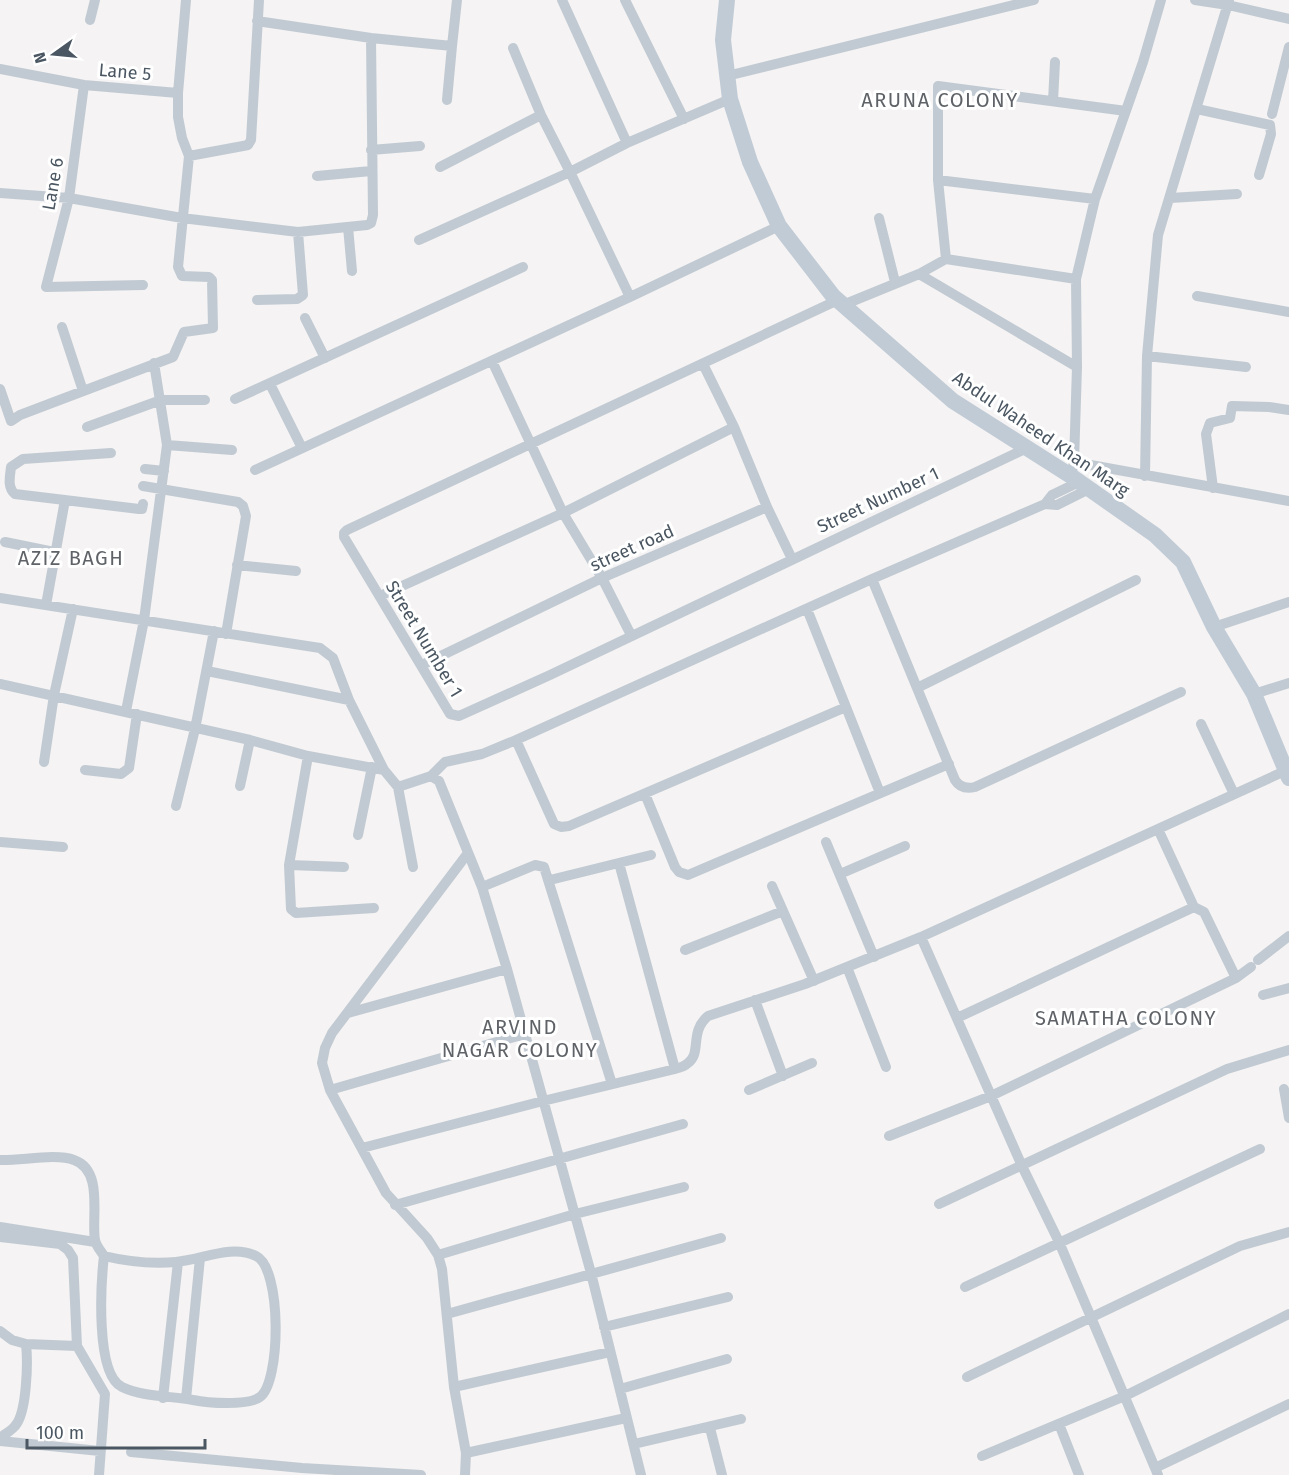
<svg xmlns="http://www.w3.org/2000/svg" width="1289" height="1475" font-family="'Fira Sans',sans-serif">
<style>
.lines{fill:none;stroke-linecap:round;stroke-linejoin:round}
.street{stroke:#c1cad2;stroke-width:10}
.secondary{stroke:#c1cbd6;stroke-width:16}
.labels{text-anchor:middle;stroke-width:6;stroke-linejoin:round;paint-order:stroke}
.street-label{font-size:18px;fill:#4a5661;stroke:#fff}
.neighbourhood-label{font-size:20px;letter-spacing:1.5px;fill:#5f6368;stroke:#fff}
</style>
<rect width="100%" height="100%" fill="#f5f3f3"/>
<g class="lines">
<!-- street -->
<path class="street" d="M562,0L627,143
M625,0L684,119
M1195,0L1228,5L1289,19
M90,20L95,0
M257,21L371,38L452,46L457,0
M0,69L84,85L178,93
M727,76L1034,0
M84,85L69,198L46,287L143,285
M447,100L452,46
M1053,101L1055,62
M1197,109L1270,125L1271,134L1259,175
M1272,114L1289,47
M371,150L420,146
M189,156L243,146L248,145L251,140L259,0
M440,167L541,115
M317,176L371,171
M938,180L1095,199
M0,193L69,198L182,218L298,232L367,225L371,223L373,215L371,38
M1170,198L1237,194
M879,218L895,282
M348,227L352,271
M419,240L570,172L541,115L513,48
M946,259L938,180V86L1126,111
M919,274L1077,367
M1197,296L1289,312
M630,297L570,172L627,143L730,99
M257,300L297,299L303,295L298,232
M838,300L347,530L344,533V537L450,714L459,716L550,675L1027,448
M843,305L919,274L946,259L1076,279
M305,318L325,358
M62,327L83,391
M1147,356L1246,367
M492,361L563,513L602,578L631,635
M703,364L734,427
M270,384L302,448
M0,389L11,421L20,415L173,357L184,332L213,328L212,280L209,277L182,276L178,267L189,156L182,138L178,117V93L186,0
M235,399L523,267
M87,427L161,400H205
M167,445L232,450
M111,453L23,459L11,467C10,476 7,488 15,494L139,509H142L143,504
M1074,462L1289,501
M145,469L164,471
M255,470L630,297L779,226
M1071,476L1074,462L1077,367L1076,279L1095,199L1143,62L1161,0
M1145,476L1147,356L1158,235L1229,0
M143,486L238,502L243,506L246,516L226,634
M1213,488L1206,434L1210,423L1230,418L1232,406L1269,407L1289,410
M1045,504L1057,505L1089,489
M767,507L792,559
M5,542L54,552
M237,565L296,571
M872,579L955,780C960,788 967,789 975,787L1181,692
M380,596L563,513L734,427L767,507L602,578L422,665
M0,598L320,648L333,658L349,700L384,770L398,787L413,867
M46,605L65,500
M807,609L846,707
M1214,627L1289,602
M207,671L349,700
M0,684L250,740L308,756L384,770
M917,688L1136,580
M1254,694L1289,683
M126,711L144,620L167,445L154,363
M1201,724L1234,794
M516,740L554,824L561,827L569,826L846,707L880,793
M308,756L289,865L291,909L296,913L374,908
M44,762L54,695L73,609
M85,770L121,774L129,768L137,714
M431,776L445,762L482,754L516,740L872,579L1045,504L1052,495L1079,482
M240,786L250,740
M398,787L431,776L439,781L482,887L507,969L591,1273L641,1475
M645,794L675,867L679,872L688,875L949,764
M176,806L195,729L214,631
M1158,829L1194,907L1204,912L1236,978
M358,835L372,767
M0,842L63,847
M826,842L874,957
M619,863L675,1069
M289,865L344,867
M840,874L905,846
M550,880L651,855
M772,886L814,981
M482,887L535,865L544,867L612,1084
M921,937L1022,1166L1059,1242L1158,1475
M685,950L783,911
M1258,960L1289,936
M847,967L886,1067
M1263,995L1289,988
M755,1000L783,1076
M348,1013L507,969
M957,1018L1194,907
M1284,1089L1289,1118
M330,1090L525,1034
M749,1090L812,1063
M889,1136L991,1096L1236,978L1251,967
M362,1148L543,1101L675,1069C679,1068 685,1066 688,1063C702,1053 689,1032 708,1016L805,984L921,937L1285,771
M0,1160C20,1161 56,1153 74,1160C104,1170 91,1218 95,1240C96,1246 101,1251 104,1256C129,1262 151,1264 176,1262C202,1260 231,1244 256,1256C282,1268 281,1382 260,1397C248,1406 207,1403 193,1400C171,1396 143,1397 122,1387C95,1374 101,1282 104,1256
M939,1204L1227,1069L1289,1050
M395,1205L683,1124
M0,1227L95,1242
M0,1237L60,1244L68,1250L73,1258L77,1346L105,1394L99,1475
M438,1255L575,1214L684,1187
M965,1287L1260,1149
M447,1314L721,1238
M604,1327L728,1297
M0,1331L12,1340L26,1344C28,1362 27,1413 15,1426C11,1431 5,1434 0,1438
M26,1344L77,1346
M967,1377L1240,1246L1289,1232
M454,1387L610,1352
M620,1389L727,1359
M163,1398L178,1262
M186,1399L200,1258
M1059,1424L1079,1475
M710,1428L722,1475
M0,1441L100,1451
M634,1444L741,1419
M131,1452L302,1468L421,1475
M466,1453L626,1418
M982,1456L1125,1396L1289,1314
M1155,1468L1289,1404
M465,1475L466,1453L454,1387L442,1269L438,1255L427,1238L386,1193L330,1090L322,1063L325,1048L332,1033L468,853"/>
<!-- secondary -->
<path class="secondary" d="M727,0L723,40L730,99L750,162L779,226L833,296L953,401L1071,476L1155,535L1183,562L1214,627L1254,694L1289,778"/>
</g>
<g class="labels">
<!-- street labels -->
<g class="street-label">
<text transform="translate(125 72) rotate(5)" y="6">Lane 5</text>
<text transform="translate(53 184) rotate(-80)" y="6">Lane 6</text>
<text transform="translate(1041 434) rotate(34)" y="6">Abdul Waheed Khan Marg</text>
<text transform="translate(878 500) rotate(-25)" y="6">Street Number 1</text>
<text transform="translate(632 548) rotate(-24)" y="6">street road</text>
<text transform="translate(424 639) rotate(59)" y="6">Street Number 1</text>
</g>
<!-- neighbourhood labels -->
<g class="neighbourhood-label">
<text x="940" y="107">ARUNA COLONY</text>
<text x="71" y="565">AZIZ BAGH</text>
<text x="1126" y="1025">SAMATHA COLONY</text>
<text x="520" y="1034">ARVIND<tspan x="520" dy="23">NAGAR COLONY</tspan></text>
</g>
</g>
<!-- north arrow -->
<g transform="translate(54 54) rotate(255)" stroke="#ffffff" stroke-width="4.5" paint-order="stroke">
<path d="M0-4.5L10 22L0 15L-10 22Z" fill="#4a5661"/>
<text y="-9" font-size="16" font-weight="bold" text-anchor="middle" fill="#4a5661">N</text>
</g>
<!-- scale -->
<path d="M27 1439v9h178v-9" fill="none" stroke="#4a5661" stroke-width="3"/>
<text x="36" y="1439" font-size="18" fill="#4a5661" stroke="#ffffff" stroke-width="4.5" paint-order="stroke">100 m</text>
</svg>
